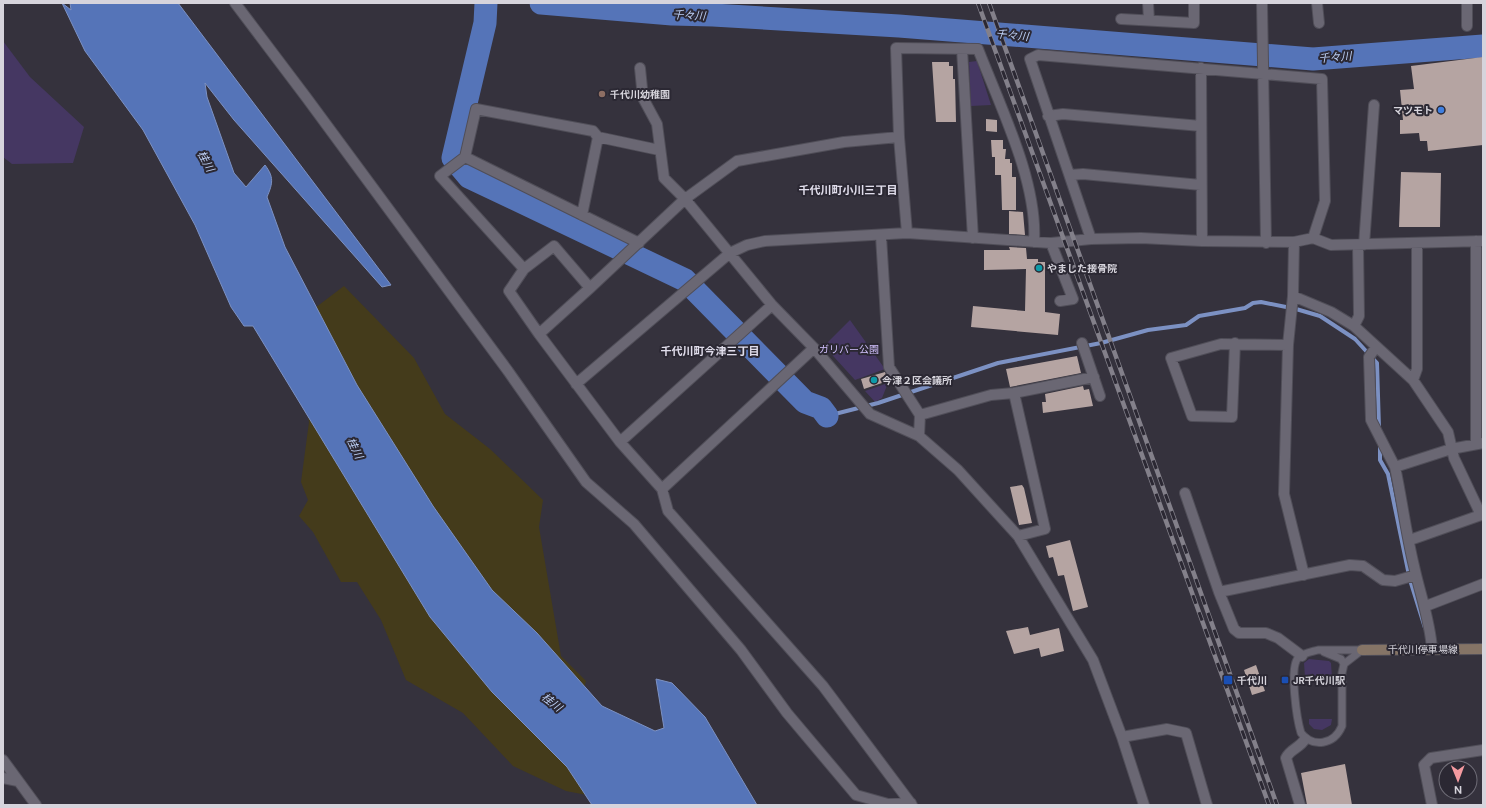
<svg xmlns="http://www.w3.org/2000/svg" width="1486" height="808" font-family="'DM Sans','Noto Sans JP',sans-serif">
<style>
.green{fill:#453762}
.sand{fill:#443b1b}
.water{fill:#5574b8;stroke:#7c91c3}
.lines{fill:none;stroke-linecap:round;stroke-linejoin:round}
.stream{stroke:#7c91c3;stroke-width:4}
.river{stroke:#5574b8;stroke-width:23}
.building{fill:#b5a4a2}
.service-casing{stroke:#504e58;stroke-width:9}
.minor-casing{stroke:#504e58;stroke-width:12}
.secondary-casing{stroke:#504e58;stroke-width:12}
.service{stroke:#6a6773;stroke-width:7}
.minor{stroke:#6a6773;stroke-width:10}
.secondary{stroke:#857466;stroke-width:10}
.rail-casing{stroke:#83808a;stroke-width:4.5}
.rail{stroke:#2b2833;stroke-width:3;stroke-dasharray:9;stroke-linecap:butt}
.education-dot{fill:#8d6e63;stroke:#2b2833;stroke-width:1.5}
.shop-dot{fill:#3f7fe0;stroke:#2b2833;stroke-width:1.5}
.culture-dot{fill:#0f9aa8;stroke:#2b2833;stroke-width:1.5}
.transit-dot{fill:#1a4fb4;stroke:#2b2833;stroke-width:1.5}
.labels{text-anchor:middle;stroke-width:4;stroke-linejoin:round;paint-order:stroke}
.poi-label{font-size:10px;font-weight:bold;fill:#d6d4dc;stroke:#2b2833;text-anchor:start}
.park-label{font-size:10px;fill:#d3c2fe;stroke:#2b2833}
.street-label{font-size:10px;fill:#d6d4dc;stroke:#2b2833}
.water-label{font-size:11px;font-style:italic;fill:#bdd0f6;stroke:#2b2833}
.neighbourhood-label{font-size:11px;font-weight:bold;fill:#e0ddeb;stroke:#2b2833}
</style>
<rect width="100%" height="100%" fill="#35323d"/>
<!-- green -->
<path class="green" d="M3,41L30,77L84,127L73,163L12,164L3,157Z
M977,61L991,105L971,106L969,62Z
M850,320L885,369L855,380L824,346Z
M888,383L882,398L875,402L865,391Z
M1309,659L1329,661L1331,663L1332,678H1305L1304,663Z
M1309,719H1332L1331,725L1322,730L1314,729L1309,724Z"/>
<!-- sand -->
<path class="sand" d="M344,286L414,358L445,414L490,449L543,500L539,527L561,656L586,681L579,707L597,797L566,791L513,766L463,713L406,680L381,620L357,582H341L313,532L299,516L308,500L301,482L309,422L300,378L307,314Z"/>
<!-- water -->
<path class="water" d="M62,3L71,10L70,3H178L391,285L382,287L234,120L205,83L207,97L234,173L246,187L265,165C274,177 273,183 267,197L285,247L357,385L433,506L492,590L537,633L602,706L655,731L664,728L656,679L672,683L705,717L757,805H592L567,767L492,692L430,617L253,326H244L231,307L195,225L143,130L85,51Z"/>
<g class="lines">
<!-- stream -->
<path class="stream" d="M827,416L878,403L998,363L1101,343L1148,330L1186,325L1199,316L1245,308L1253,303L1261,302L1296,309L1320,316L1355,339L1377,363L1379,428
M1380,443V460L1388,474L1410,580L1425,628"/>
<!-- river -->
<path class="river" d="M486,3L485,23L453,158L469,177L685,280L805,402L821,408L827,416
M541,3L672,14L713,15L899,26L1313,59L1483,46"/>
</g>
<!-- building -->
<path class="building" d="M1483,57V145L1428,151L1427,141H1420L1419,133L1400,134V120H1403L1400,90L1414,89L1411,66Z
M932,62H949V66H953V79H955L956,122H936Z
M986,119L997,120V132L986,131Z
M991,140H1003V149H1006L1005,159H1010V163H1012V177H1016V210H1002L1001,175H995V157H992Z
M1401,172L1441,173L1440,227H1399Z
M1009,211L1023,212L1025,235L1009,234Z
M1009,247L1026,248L1027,259H1038V262H1045V312L1060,314L1058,335L971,327L973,306L1025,311L1026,269L984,270V250H1010Z
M1077,356L1081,373L1010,387L1006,369Z
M885,372L888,381L864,389L861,379Z
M1083,386L1084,390L1089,389L1093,406L1043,413L1042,402H1046L1045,394Z
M1022,485L1024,488L1032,523L1019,525L1010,487Z
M1070,540L1088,607L1073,611L1064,575L1058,576L1053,557L1049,558L1046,546Z
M1028,627L1030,635L1059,628L1064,651L1041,657L1039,648L1014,654L1006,631Z
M1256,665L1265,691L1252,695L1244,670Z
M1345,764L1352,805H1307L1301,773Z"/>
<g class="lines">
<defs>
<path id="service" d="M1318,650H1362L1344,664L1342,673V726C1334,745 1313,748 1301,733C1297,720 1289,668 1298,658C1303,653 1311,652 1318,650Z
M1324,652L1341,659L1344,664"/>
<path id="minor" d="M235,3L306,97L508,371L586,482L634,524L741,650L787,713L856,795L888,804L911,803
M1148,3L1149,20
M1262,3L1266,243
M1317,3L1319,23
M1467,3V26
M1121,19L1194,23V3
M962,49L973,238
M640,68L643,98L657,124L664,178L685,199L772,305L814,348L870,414L919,436L958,470L1018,536L1093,660L1122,737L1144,805
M1201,68L1202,241
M1048,116L1063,114L1201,126
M598,137L659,150
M899,137L844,142L737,161L685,199L590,288L539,334L620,442L662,489L668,511L823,686L912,805
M465,157L639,243
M1070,175L1083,174L1201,185
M907,233L899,137L896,48L978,49C1000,106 1038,182 1034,242
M881,236L889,367L920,415L919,436
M1091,239L1030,59L1038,55L1322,79L1325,201L1313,238
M1294,242L1293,296L1288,345L1284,494L1304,575
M1051,243L1073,299L1060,301
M1364,245L1374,105
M524,269L440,176L465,157L476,109L593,131L598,137L582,215
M1293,296L1331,312L1354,326L1413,380L1448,432L1454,458L1481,515L1410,540
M1354,326L1359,316L1358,245
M539,334L509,291L524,269L554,246L590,288
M1082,343L1100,396
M1235,343L1232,417L1192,416L1171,358L1221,344L1288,345
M1376,347L1369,357L1371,420L1395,467
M1413,380L1417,369V243
M576,384L730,253L747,245L765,241L907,233L1051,243L1091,239L1141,238L1202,241L1294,242L1313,238L1331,245L1483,241
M1014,393L1045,529L1018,536
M920,415L991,395L1014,393L1094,377
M620,442L772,305
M1476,444V241
M662,489L814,348
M1185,493L1219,592L1234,629L1239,633H1266L1278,638L1302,656
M1219,592L1350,565L1363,566L1383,580L1395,581L1416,575
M1426,606L1483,584
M1432,649C1430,620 1420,594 1414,566C1406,533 1402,500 1395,467L1451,449L1483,443
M1122,737L1167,729L1186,733L1207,805
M3,760L36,805
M3,778L18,781
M1300,805L1286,758C1290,749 1300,748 1305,739
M1432,805L1424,765L1431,758L1483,750"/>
<path id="secondary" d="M1362,650L1483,649"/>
</defs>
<!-- service casing -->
<use href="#service" class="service-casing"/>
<!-- minor casing -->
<use href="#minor" class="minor-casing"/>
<!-- secondary casing -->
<use href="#secondary" class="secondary-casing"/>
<!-- service -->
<use href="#service" class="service"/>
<!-- minor -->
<use href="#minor" class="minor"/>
<!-- secondary -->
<use href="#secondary" class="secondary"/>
<defs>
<path id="rail" d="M978,3L1269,805
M989,3L1277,805"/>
</defs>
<!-- rail casing -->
<use href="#rail" class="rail-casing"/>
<!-- rail -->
<use href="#rail" class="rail"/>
</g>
<!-- markers -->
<circle class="education-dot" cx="602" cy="94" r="4"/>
<circle class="shop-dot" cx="1441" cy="110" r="4"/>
<g class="culture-dot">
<circle cx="1039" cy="268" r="4"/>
<circle cx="874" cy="380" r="4"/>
</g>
<g class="transit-dot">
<rect x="1223" y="675" width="10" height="10" rx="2"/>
<rect x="1281" y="676" width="8" height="8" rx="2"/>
</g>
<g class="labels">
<!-- poi labels -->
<g class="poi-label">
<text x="610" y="98">千代川幼稚園</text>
<text x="1433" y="114" text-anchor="end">マツモト</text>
<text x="1047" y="272">やました接骨院</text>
<text x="882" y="384">今津２区会議所</text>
<text x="1237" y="684">千代川</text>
<text x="1293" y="684">JR千代川駅</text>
</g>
<!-- park labels -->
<g class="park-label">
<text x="849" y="353">ガリバー公園</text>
</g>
<!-- street labels -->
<g class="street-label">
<text x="1423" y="653">千代川停車場線</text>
</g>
<!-- water labels -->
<g class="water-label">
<text transform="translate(689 15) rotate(3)" y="4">千々川</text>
<text transform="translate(1012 35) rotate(5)" y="4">千々川</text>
<text transform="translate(1335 57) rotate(-4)" y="4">千々川</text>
<text transform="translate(206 161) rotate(61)" y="4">桂川</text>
<text transform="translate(355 448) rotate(64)" y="4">桂川</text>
<text transform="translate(552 702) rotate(38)" y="4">桂川</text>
</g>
<!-- neighbourhood labels -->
<g class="neighbourhood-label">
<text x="848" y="194">千代川町小川三丁目</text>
<text x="710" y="355">千代川町今津三丁目</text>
</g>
</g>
<!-- border -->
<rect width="1486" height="808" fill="none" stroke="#d6d4dc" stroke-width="8"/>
<!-- north arrow -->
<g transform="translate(1458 780) rotate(179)"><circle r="19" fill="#2b2833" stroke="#6f6d77"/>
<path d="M0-3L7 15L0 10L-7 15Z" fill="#f49aa0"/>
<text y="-6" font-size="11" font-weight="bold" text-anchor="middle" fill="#d6d4dc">N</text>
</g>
</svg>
